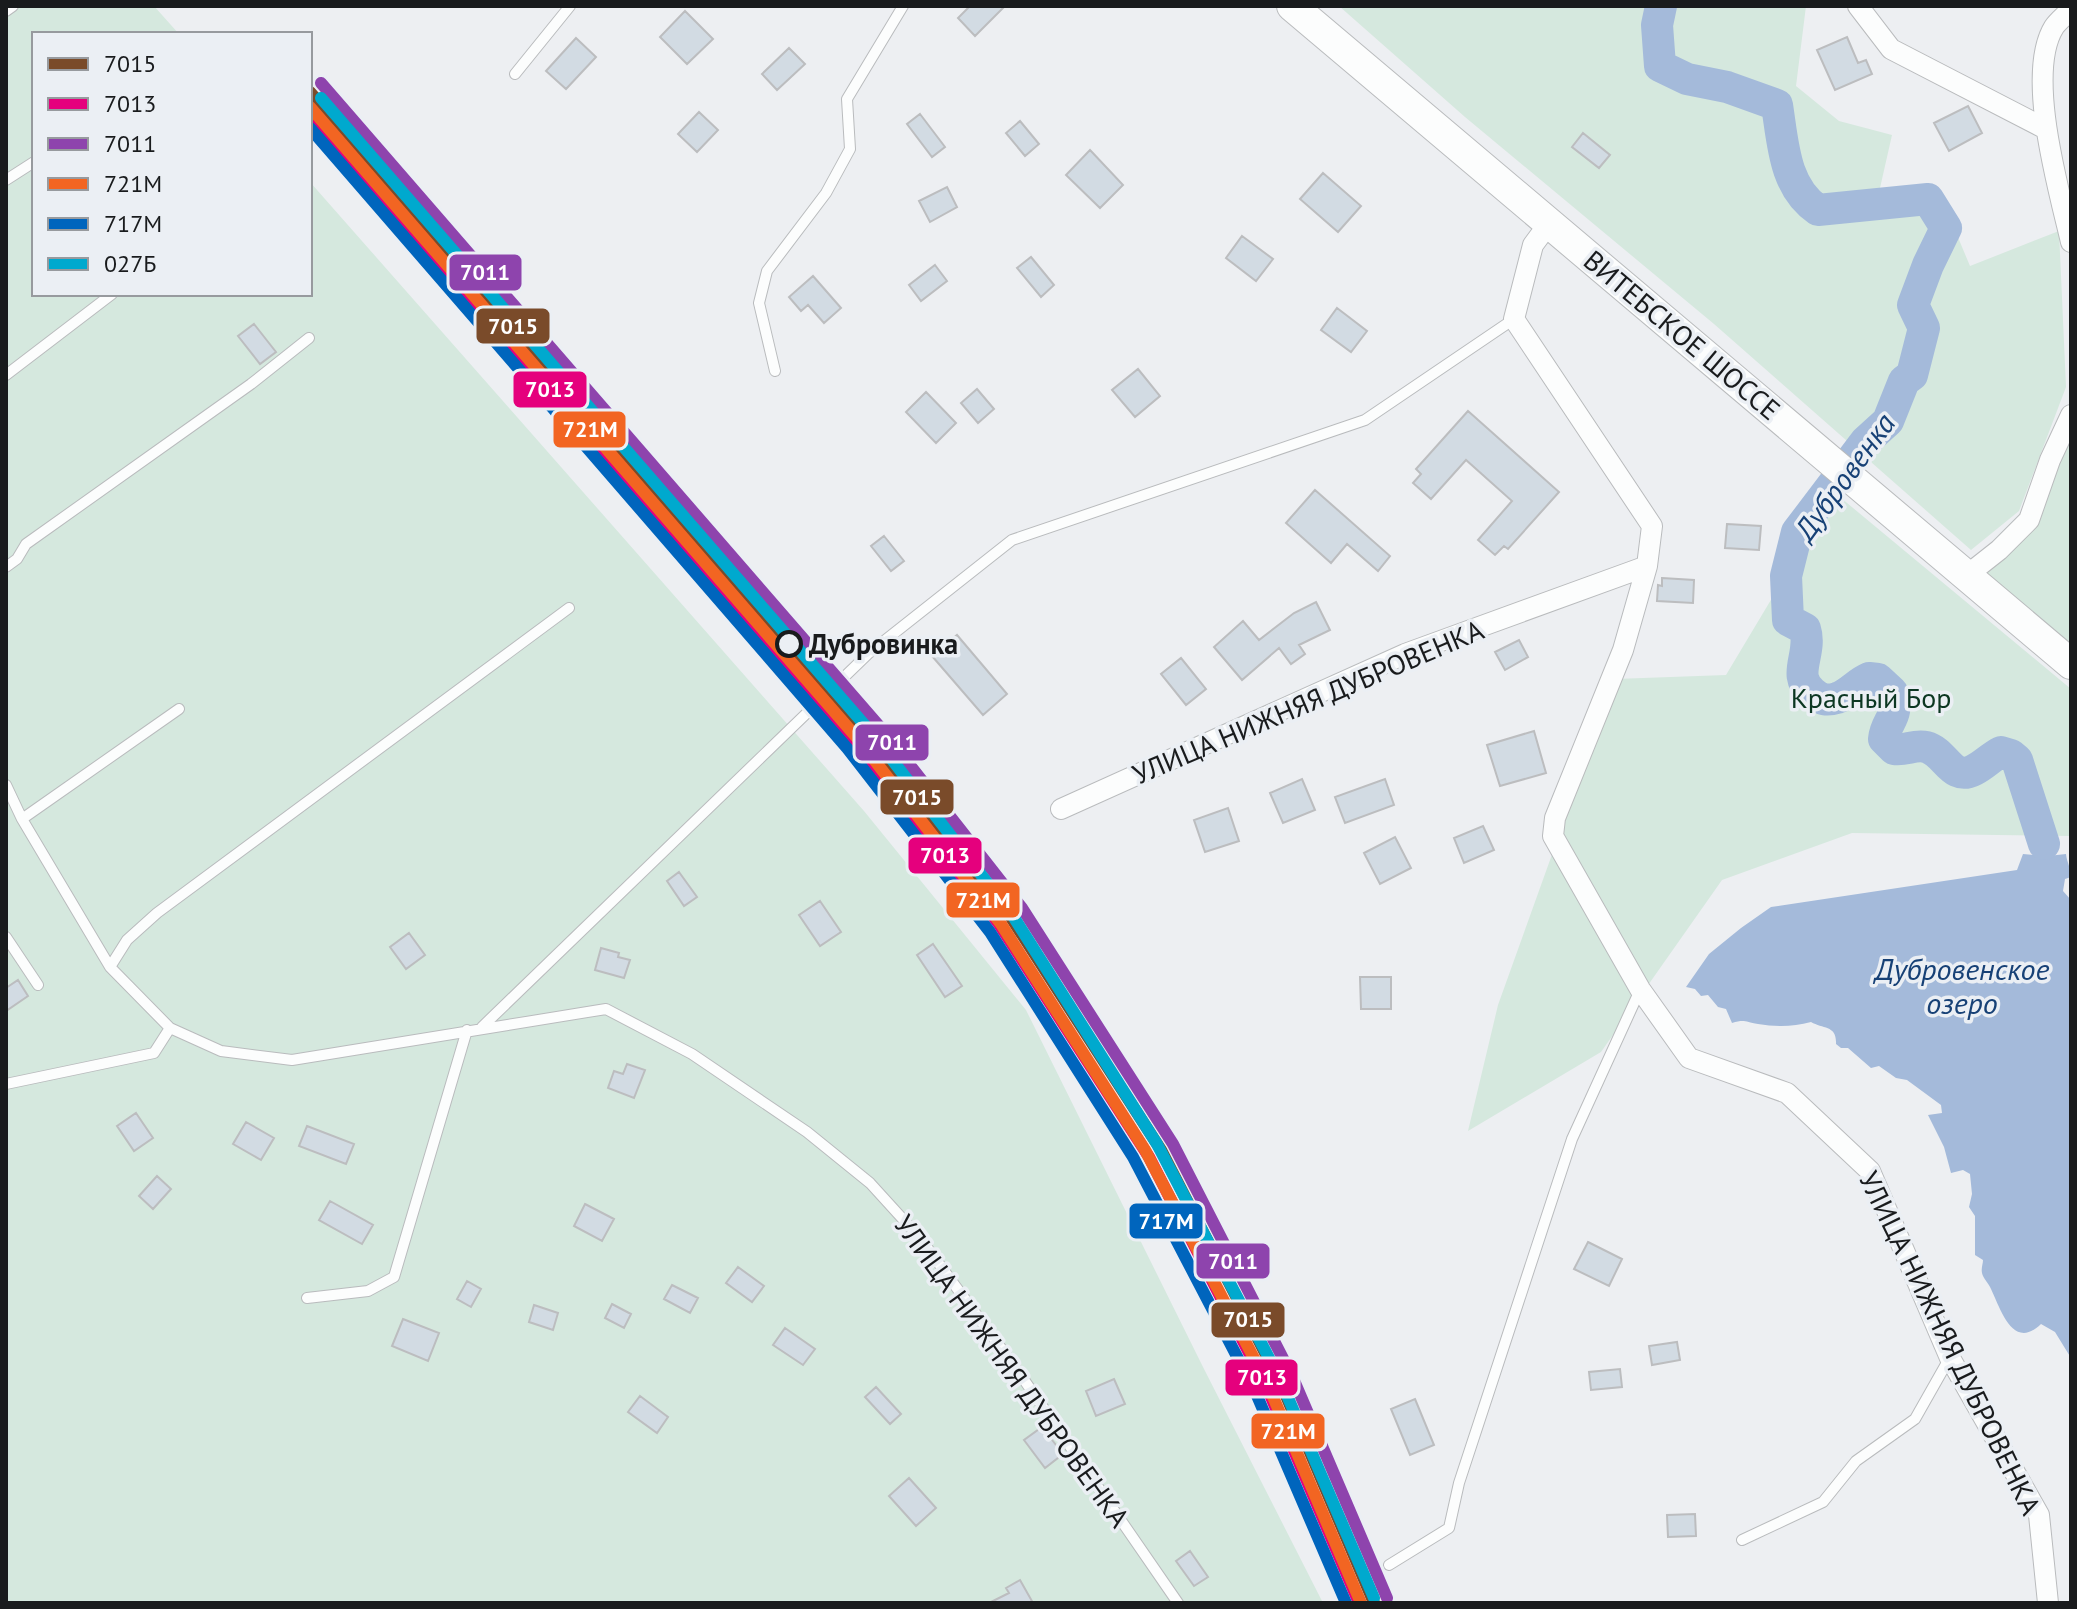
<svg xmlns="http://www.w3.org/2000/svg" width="2077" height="1609" font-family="'PT Sans',sans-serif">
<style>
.green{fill:#d5e8de}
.water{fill:#a4bada}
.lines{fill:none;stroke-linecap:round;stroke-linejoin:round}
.river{stroke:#a4bada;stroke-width:32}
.building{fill:#d2dbe3;stroke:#bcbdbf;stroke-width:2}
.lane-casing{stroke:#b9bbbd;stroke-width:12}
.street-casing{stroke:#b9bbbd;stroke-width:22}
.primary-casing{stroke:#b9bbbd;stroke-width:32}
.lane{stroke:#fcfdfd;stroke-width:10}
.street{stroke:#fcfdfd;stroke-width:20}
.primary{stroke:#fcfdfd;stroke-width:30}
.rail-1-casing{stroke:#ebeff4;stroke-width:18}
.rail-2-casing{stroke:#ebeff4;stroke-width:18}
.rail-3-casing{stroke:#ebeff4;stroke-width:18}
.rail-4-casing{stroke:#ebeff4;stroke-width:18}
.rail-5-casing{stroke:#ebeff4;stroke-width:18}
.rail-6-casing{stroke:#ebeff4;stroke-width:18}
.rail-1{stroke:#7a4b2a;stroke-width:12}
.rail-2{stroke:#e5007d;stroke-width:12}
.rail-3{stroke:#8e44ad;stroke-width:12}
.rail-4{stroke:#f26522;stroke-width:12}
.rail-5{stroke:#0065bd;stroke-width:12}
.rail-6{stroke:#00a9ce;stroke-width:12}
.stop-dot{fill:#ebeff4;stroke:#191b1d;stroke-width:4}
.labels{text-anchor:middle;stroke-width:7;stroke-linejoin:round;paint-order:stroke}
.street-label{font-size:28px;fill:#191b1d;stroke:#ebeff4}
.stop-label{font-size:28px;font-weight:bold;fill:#191b1d;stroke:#ebeff4;text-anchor:start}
.park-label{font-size:28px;fill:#0c3722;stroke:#ebeff4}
.water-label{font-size:30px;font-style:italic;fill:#174176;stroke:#ebeff4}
.line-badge{stroke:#ebeff4;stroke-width:3}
.badge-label{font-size:22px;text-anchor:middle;font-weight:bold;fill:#fff}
</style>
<rect width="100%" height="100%" fill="#edeff2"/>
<!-- green -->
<path class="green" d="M6,6H154L179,34H34V294H310V182L864,811L1026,1010L1203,1367L1323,1603H6Z
M1339,6H1806L1796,86L1839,121L1892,135L1880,188L1939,192L1970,266L2059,231L2066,387L2019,511L1971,550L1714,324L1465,117Z
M2071,436V652L1978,575L2033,530L2064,447Z
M1835,493L2071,689V836L1852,833L1722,880L1601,1052L1468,1131L1498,1005L1615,679L1726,675Z"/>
<!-- water -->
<path class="water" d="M2023,854L2048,856L2066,854C2067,863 2071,868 2071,877L2065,879L2063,891L2071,900V1358L2055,1332L2041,1324C2013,1351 2001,1310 1991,1289C1989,1284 1983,1278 1982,1273C1981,1268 1983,1264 1983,1260L1975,1255V1216L1969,1207L1972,1194L1970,1174L1963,1170L1951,1173L1944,1147L1928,1115L1942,1113L1941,1105L1907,1080L1896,1078L1879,1066L1871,1068L1848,1048H1841L1836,1044C1837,1025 1823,1029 1811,1022C1793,1027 1776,1027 1758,1024C1745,1022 1745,1019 1732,1023L1726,1009L1718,1007L1708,995L1701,996L1695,989L1686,987L1709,954L1741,928L1771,907L2017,870Z"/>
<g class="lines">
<!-- river -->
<path class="river" d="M1661,6L1657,25L1660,66L1687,79L1727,87L1777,105C1783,143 1784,187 1818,210L1928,199L1946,228L1928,265L1913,305L1924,328L1912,375L1904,381L1888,421L1866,441L1797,532L1786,576L1788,620L1805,629C1813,654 1790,675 1813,693C1821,700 1827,701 1837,698C1849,694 1857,683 1869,678L1878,679L1892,692C1900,719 1886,719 1884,739L1894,749C1905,751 1915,744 1926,747C1946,752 1951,782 1974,770C1984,765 1991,757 2001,752L2011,755L2017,760L2044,844"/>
</g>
<!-- building -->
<path class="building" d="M970,6H1005L975,36L958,18Z
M685,11L713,39L687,64L660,37Z
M1847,37L1858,63L1866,60L1872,74L1835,90L1817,50Z
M576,38L596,57L566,89L546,71Z
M789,48L805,64L777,90L762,74Z
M1968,106L1982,133L1949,151L1934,123Z
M699,112L718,130L697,152L678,134Z
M920,114L945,147L932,157L907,124Z
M1020,121L1039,144L1025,156L1006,133Z
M1583,133L1610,155L1599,168L1572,147Z
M1090,150L1123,185L1100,208L1066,175Z
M1323,173L1361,206L1338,232L1300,199Z
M947,187L957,207L930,222L919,201Z
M1242,236L1273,259L1256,281L1226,258Z
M1031,257L1054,285L1041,297L1017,268Z
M935,265L947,281L921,301L909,285Z
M813,276L841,308L824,323L808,305L801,311L789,297Z
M1337,308L1367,331L1351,352L1321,330Z
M254,324L276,352L260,364L238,336Z
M1138,369L1160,396L1135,417L1112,390Z
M977,389L994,409L978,423L961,403Z
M926,392L956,423L936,443L906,412Z
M1468,411L1559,492L1508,549L1504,546L1495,555L1478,540L1512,501L1466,460L1431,499L1413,483L1421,474L1416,469Z
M1315,490L1390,556L1378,571L1347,544L1331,563L1286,523Z
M1727,524L1761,526L1759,550L1725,548Z
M884,536L904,561L891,571L871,546Z
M1662,578L1694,580L1693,603L1657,601L1658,585L1662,586Z
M1316,602L1330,630L1299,645L1305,654L1291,664L1279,648L1242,680L1214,647L1243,621L1259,640L1294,613Z
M957,635L1007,694L983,715L932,656Z
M1519,640L1528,657L1505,670L1495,652Z
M1181,658L1206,689L1186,705L1161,674Z
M1534,731L1546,773L1500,786L1487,745Z
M1302,779L1315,810L1283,823L1270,793Z
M1385,779L1394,805L1345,823L1335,797Z
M1228,808L1239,841L1205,852L1194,820Z
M1483,826L1494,850L1464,863L1454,838Z
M1395,837L1411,868L1380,884L1364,853Z
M679,872L697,897L684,906L667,881Z
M820,901L841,932L820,946L799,915Z
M409,933L425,955L406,969L390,947Z
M933,944L962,986L945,997L917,955Z
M601,948L619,953L618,957L630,960L624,978L595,970Z
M1360,977H1391V1009H1361Z
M18,980L28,996L6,1011V988Z
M627,1064L645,1070L634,1098L608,1088L614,1071L623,1074Z
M136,1113L153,1138L134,1151L117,1126Z
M246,1122L274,1138L261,1160L233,1144Z
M307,1126L354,1144L346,1164L299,1146Z
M157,1176L171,1189L153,1209L139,1196Z
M330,1201L373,1225L362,1244L319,1220Z
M585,1204L614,1219L602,1241L574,1226Z
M1588,1242L1622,1259L1609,1286L1574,1269Z
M738,1267L764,1286L752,1302L726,1283Z
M467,1281L481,1289L471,1307L457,1299Z
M672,1285L698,1298L690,1313L664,1299Z
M612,1304L631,1314L624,1328L605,1318Z
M534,1305L558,1313L553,1330L529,1322Z
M403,1319L439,1333L428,1361L392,1346Z
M785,1328L815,1349L803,1365L773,1345Z
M1677,1342L1680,1360L1652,1365L1649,1346Z
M1620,1369L1622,1387L1591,1390L1589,1372Z
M1114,1379L1125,1404L1096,1416L1086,1391Z
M876,1387L901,1414L890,1424L865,1397Z
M640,1396L668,1417L657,1433L628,1412Z
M1415,1399L1434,1445L1410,1455L1391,1409Z
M1042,1427L1063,1454L1045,1468L1024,1440Z
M909,1478L936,1508L916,1526L889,1496Z
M1695,1514L1696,1536L1668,1537L1667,1515Z
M1190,1551L1208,1577L1194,1586L1176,1561Z
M1020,1580L1033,1603H989L1009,1593L1006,1588Z"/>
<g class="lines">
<defs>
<path id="lane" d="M6,11L13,6
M515,74L570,6
M6,180L34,162
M775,371L759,303L767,271L826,193L850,149L847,99L903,6
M6,375L112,294
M6,567L17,559L26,544L251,384L309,338
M6,785L22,819L110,967L170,1028L221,1051L292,1060L606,1009L692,1054L807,1132L870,1183L920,1238L1020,1374L1178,1603
M22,819L179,709
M6,937L38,985
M110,967L127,940L157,913L569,608
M482,1027L869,653L1012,540L1365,420L1514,319
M6,1084L154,1053L170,1028
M307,1298L368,1291L394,1277L467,1030
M1742,1540L1823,1502L1856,1461L1915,1419L1949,1359
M1389,1565L1449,1528L1459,1483L1572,1139L1640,990"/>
<path id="street" d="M1858,6L1891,49L2046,129
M2071,9C2066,15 2058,21 2054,27C2025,74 2059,190 2071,242
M1550,222L1533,245L1514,319L1652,526L1647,566L1623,650L1555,818L1553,836L1640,989L1689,1058L1787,1093L1870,1171L1950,1358L2039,1515L2048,1603
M1966,576L1999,550L2029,520L2050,460L2071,415
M1061,809L1405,654L1647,566"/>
<path id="primary" d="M1292,6L2071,664"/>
</defs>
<!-- lane casing -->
<use href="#lane" class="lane-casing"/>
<!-- street casing -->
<use href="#street" class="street-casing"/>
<!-- primary casing -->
<use href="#primary" class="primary-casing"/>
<!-- lane -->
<use href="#lane" class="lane"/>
<!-- street -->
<use href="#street" class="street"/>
<!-- primary -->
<use href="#primary" class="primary"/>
<defs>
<path id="rail-1" d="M310,92L869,736L1010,916L1161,1150L1281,1384L1374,1603"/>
<path id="rail-2" d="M310,113L858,745L999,924L1149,1157L1268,1390L1359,1603"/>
<path id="rail-3" d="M321,83L880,727L1022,908L1173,1144L1293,1378L1387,1598"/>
<path id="rail-4" d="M310,107L858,739L1001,924L1145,1150L1268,1385L1361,1603"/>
<path id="rail-5" d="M310,128L847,748L990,932L1133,1157L1255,1391L1346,1603"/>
<path id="rail-6" d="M321,98L869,730L1013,916L1157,1144L1280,1379L1374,1598"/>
</defs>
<!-- rail-1 casing -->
<use href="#rail-1" class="rail-1-casing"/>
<!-- rail-2 casing -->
<use href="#rail-2" class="rail-2-casing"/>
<!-- rail-3 casing -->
<use href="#rail-3" class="rail-3-casing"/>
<!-- rail-4 casing -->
<use href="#rail-4" class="rail-4-casing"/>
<!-- rail-5 casing -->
<use href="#rail-5" class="rail-5-casing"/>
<!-- rail-6 casing -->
<use href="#rail-6" class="rail-6-casing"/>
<!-- rail-1 -->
<use href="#rail-1" class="rail-1"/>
<!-- rail-2 -->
<use href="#rail-2" class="rail-2"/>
<!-- rail-3 -->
<use href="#rail-3" class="rail-3"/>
<!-- rail-4 -->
<use href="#rail-4" class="rail-4"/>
<!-- rail-5 -->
<use href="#rail-5" class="rail-5"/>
<!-- rail-6 -->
<use href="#rail-6" class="rail-6"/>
</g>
<!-- markers -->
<circle class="stop-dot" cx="789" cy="644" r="12"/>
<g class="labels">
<!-- street labels -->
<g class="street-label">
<text transform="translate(1682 335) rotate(40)" y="10">ВИТЕБСКОЕ ШОССЕ</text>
<text transform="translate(1308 702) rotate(-23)" y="10">УЛИЦА НИЖНЯЯ ДУБРОВЕНКА</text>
<text transform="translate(1950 1343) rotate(64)" y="10">УЛИЦА НИЖНЯЯ ДУБРОВЕНКА</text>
<text transform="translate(1012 1371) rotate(54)" y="10">УЛИЦА НИЖНЯЯ ДУБРОВЕНКА</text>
</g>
<!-- stop labels -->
<g class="stop-label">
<text x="809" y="654">Дубровинка</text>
</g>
<!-- park labels -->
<g class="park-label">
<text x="1871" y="708">Красный Бор</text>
</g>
<!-- water labels -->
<g class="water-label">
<text transform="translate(1845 477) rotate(-54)" y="10">Дубровенка</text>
<text x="1962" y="980">Дубровенское<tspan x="1962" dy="34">озеро</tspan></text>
</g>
</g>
<g class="line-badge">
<rect x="448" y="253" width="75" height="39" rx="8" fill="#8e44ad"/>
<rect x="475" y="307" width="76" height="38" rx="8" fill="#7a4b2a"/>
<rect x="512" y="370" width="76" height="39" rx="8" fill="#e5007d"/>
<rect x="552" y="410" width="75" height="39" rx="8" fill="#f26522"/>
<rect x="854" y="723" width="76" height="39" rx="8" fill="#8e44ad"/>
<rect x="879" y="778" width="76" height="38" rx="8" fill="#7a4b2a"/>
<rect x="907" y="836" width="76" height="39" rx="8" fill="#e5007d"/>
<rect x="945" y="881" width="76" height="38" rx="8" fill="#f26522"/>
<rect x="1128" y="1202" width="76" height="38" rx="8" fill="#0065bd"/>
<rect x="1195" y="1242" width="76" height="38" rx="8" fill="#8e44ad"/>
<rect x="1210" y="1301" width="76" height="38" rx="8" fill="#7a4b2a"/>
<rect x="1224" y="1358" width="75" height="39" rx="8" fill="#e5007d"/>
<rect x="1250" y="1412" width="76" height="38" rx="8" fill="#f26522"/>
</g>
<g class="badge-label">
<text x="485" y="280">7011</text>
<text x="513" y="334">7015</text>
<text x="550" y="397">7013</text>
<text x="590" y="437">721М</text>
<text x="892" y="750">7011</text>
<text x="917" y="805">7015</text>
<text x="945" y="863">7013</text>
<text x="983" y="908">721М</text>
<text x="1166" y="1229">717М</text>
<text x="1233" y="1269">7011</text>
<text x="1248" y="1327">7015</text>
<text x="1262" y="1385">7013</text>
<text x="1288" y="1439">721М</text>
</g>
<!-- border -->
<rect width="2077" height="1609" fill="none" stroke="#191b1d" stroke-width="16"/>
<!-- legend -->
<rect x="32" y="32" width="280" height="264" fill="#ebeff4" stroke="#979a9e" stroke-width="2"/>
<rect x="48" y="58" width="40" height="12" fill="#7a4b2a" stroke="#979a9e" stroke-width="2"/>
<text x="104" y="72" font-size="24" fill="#191b1d">7015</text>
<rect x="48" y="98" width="40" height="12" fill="#e5007d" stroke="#979a9e" stroke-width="2"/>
<text x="104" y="112" font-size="24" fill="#191b1d">7013</text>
<rect x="48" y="138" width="40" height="12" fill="#8e44ad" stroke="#979a9e" stroke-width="2"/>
<text x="104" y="152" font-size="24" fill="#191b1d">7011</text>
<rect x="48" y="178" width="40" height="12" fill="#f26522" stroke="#979a9e" stroke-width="2"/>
<text x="104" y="192" font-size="24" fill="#191b1d">721М</text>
<rect x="48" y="218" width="40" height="12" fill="#0065bd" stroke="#979a9e" stroke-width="2"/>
<text x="104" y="232" font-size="24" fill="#191b1d">717М</text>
<rect x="48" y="258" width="40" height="12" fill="#00a9ce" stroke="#979a9e" stroke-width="2"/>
<text x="104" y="272" font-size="24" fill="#191b1d">027Б</text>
</svg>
